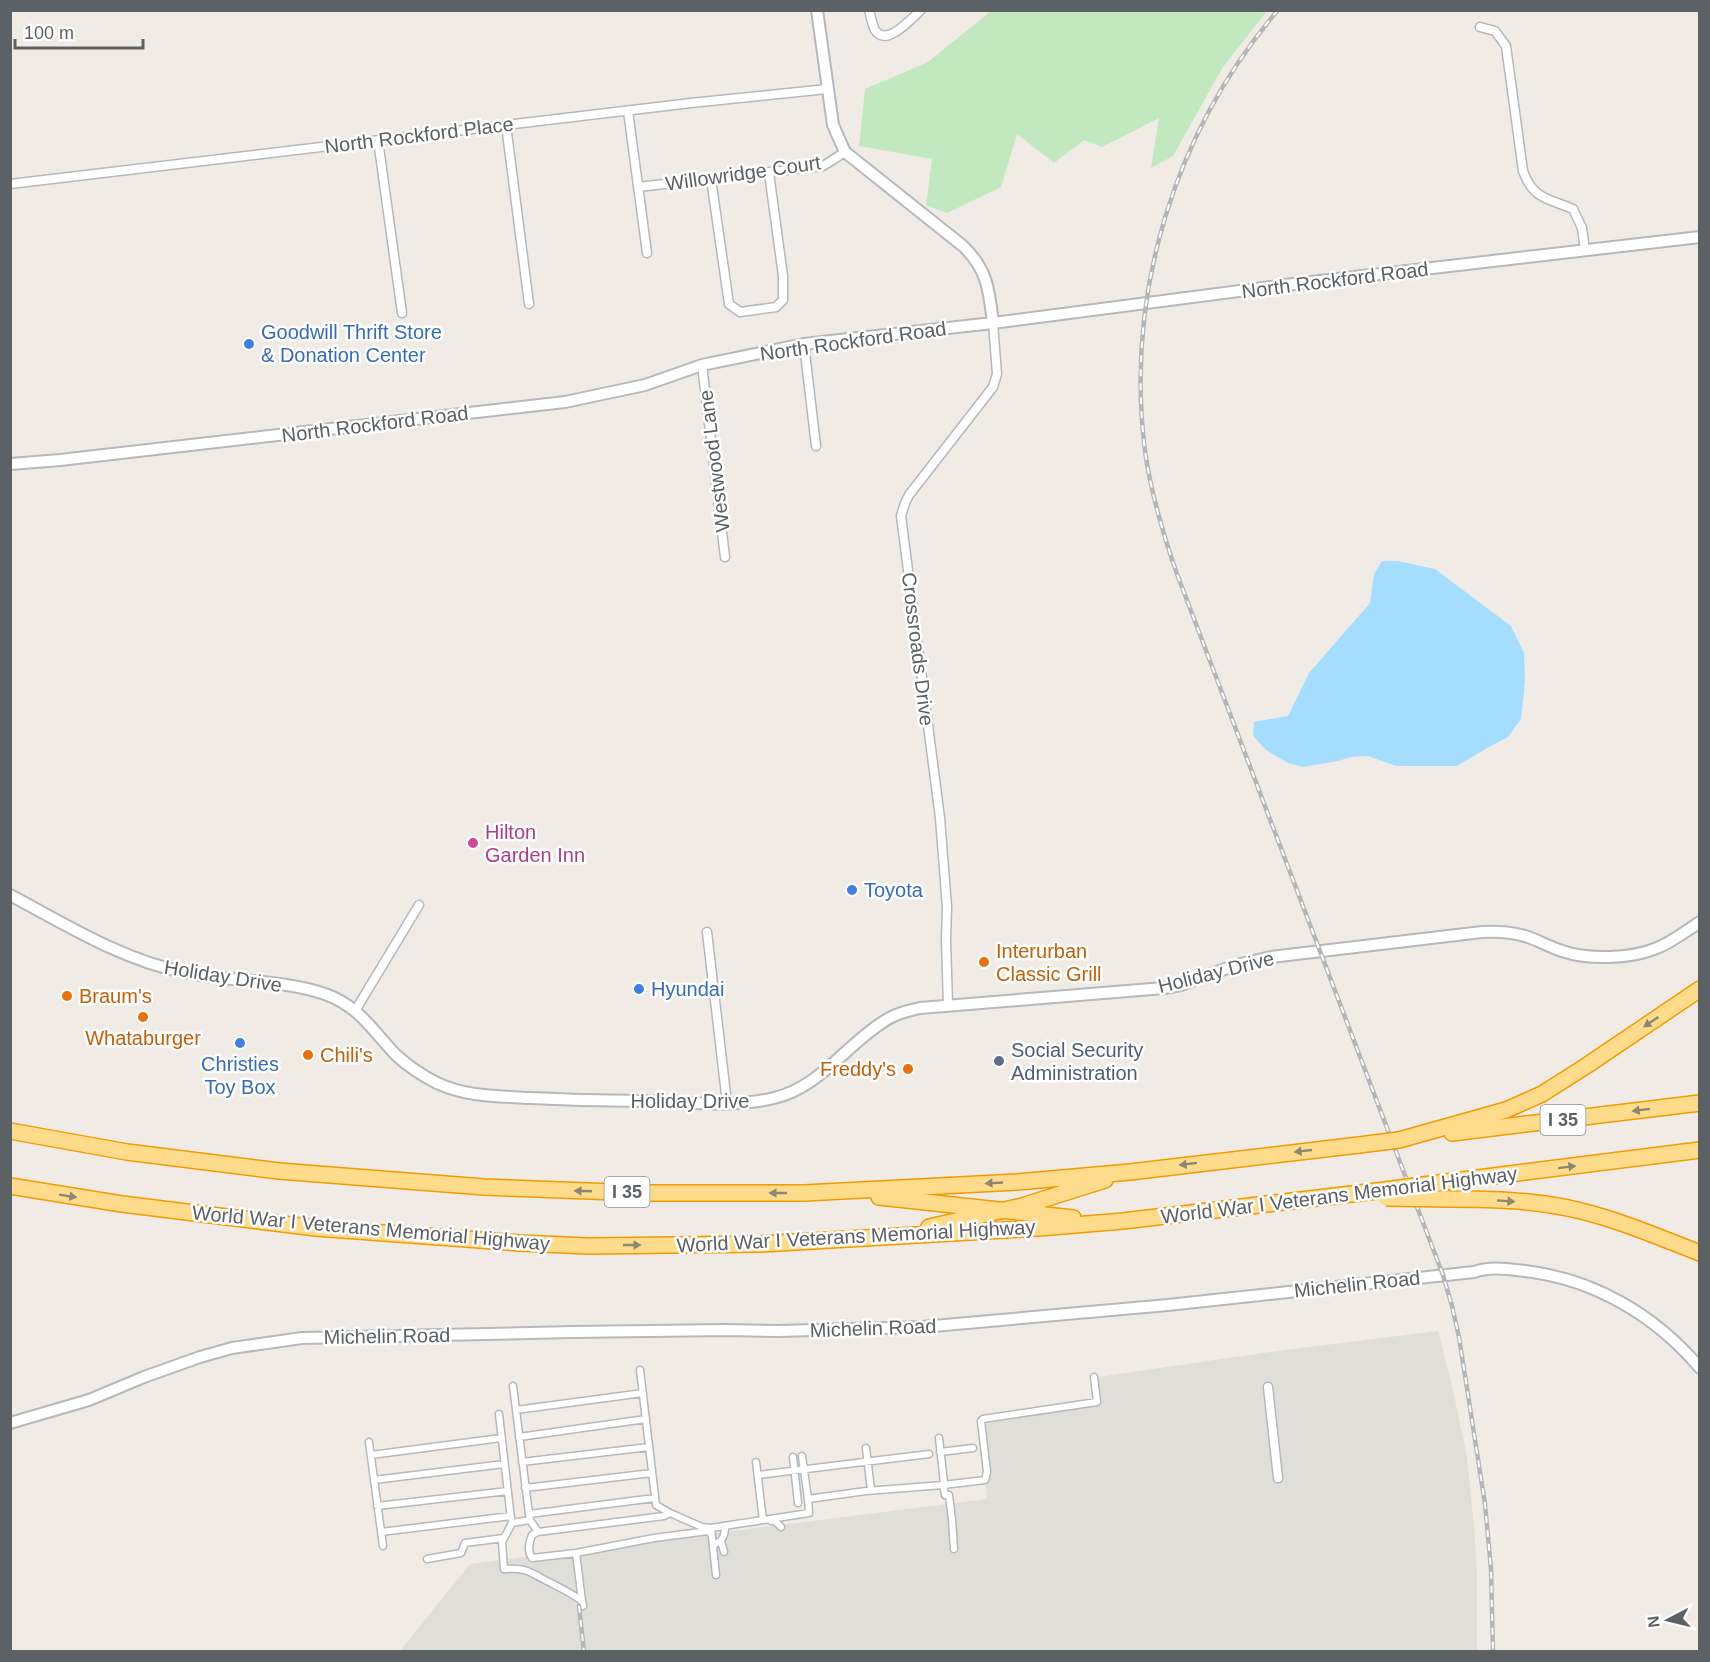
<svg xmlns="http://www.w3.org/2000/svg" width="1710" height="1662" font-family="Arial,sans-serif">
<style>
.industrial{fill:#e0ded9}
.green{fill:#c2e8c0}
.water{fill:#a5ddff}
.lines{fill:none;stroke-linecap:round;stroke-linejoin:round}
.pedestrian-casing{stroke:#b5b8bc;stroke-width:9}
.minor-casing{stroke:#b5b8bc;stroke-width:11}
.tertiary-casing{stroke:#b5b8bc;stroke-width:14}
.motorway-casing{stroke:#f49a00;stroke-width:18}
.pedestrian{stroke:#fff;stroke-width:6}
.minor{stroke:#fff;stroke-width:8}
.tertiary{stroke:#fff;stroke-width:10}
.motorway{stroke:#ffdb8c;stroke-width:15}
.rail-casing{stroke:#b4b5b6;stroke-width:4.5}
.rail{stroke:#fff;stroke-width:2;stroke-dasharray:7;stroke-linecap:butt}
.motorway-bridge-casing{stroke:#f49a00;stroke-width:18;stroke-linecap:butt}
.motorway-bridge{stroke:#ffdb8c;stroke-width:15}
.oneway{fill:#8d8671}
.shop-dot{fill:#3f7fe0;stroke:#fff;stroke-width:2}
.hotel-dot{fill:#d1479c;stroke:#fff;stroke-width:2}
.food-dot{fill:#e8710a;stroke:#fff;stroke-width:2}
.service-dot{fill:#5c6f8a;stroke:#fff;stroke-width:2}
.labels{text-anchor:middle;stroke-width:5;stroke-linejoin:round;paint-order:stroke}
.shield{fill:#fff;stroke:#8d9094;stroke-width:1.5}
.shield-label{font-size:18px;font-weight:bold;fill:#5c6166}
.street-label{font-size:20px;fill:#5c6166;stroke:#fff}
.shop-label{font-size:20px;fill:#366cbe;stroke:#fff;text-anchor:start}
.hotel-label{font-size:20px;fill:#b23c85;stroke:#fff;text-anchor:start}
.food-label{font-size:20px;fill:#c56008;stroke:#fff;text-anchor:start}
.service-label{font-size:20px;fill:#4e5e75;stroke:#fff;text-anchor:start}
</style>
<rect width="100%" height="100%" fill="#f0ece5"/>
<!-- industrial -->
<path class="industrial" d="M1438,1331L1454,1395L1467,1457L1474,1526L1477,1573V1651L399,1652L470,1564L987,1499L982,1424L1097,1406L1091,1378L1263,1353Z"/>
<!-- green -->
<path class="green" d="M991,11V10L1267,11L1223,67L1173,156L1151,168L1159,118L1102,147L1084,140L1054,163L1017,134L1001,187L947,213L926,205L932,159L859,146L865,89L928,62Z"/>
<!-- water -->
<path class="water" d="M1382,561H1398L1435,569L1511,626L1524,653L1525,682L1521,719L1508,737L1487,748L1457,766H1396L1368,756L1351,757L1338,761L1303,767L1288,763L1266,750L1253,736L1254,722L1288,716L1309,673L1370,603L1374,574Z"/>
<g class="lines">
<defs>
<path id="pedestrian" d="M640,1370L656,1505L670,1513
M513,1386L529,1514
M516,1410L643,1393
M499,1414L511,1519
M519,1437L646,1419
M939,1438L944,1483L943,1485L985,1480L987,1472L981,1421L983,1419L1097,1402L1094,1377
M369,1442L383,1546
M866,1448L871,1490
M940,1452L973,1448
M371,1455L501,1438
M802,1456L808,1499
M793,1457L798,1503
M522,1462L649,1447
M756,1462L763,1520
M758,1475L929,1454
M374,1480L504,1464
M525,1488L652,1473
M377,1506L508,1491
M530,1520L529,1514L655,1498
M771,1521L774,1520L781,1527
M711,1528L809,1513L808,1499L866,1491L943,1485L945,1495H949L952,1520L954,1549
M381,1532L511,1516
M538,1532L532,1535C529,1543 527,1551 532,1558L576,1553L582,1601
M721,1541L724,1552
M713,1545C723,1541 725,1536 725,1526
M576,1553L654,1538L708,1531L711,1534
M427,1559L461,1553L465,1543L504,1538
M583,1606L582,1601C571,1593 564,1590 553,1584C531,1574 530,1567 504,1569L502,1542L512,1523L530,1520L538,1532L664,1516L670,1513L702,1527L711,1528L716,1575"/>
<path id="minor" d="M869,10C871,17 872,24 875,30C886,48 912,18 921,10
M1480,27L1495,31L1506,46L1523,171C1533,199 1547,198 1573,209L1582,228L1585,250
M628,111L647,253
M506,125L529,304
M378,140L402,313
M711,179L729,304L740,312L776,307L783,300V276L769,173
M10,184L691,103L827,89
M638,187L823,166L845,152
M804,344L816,446
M702,365L725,557
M707,932L727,1103
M948,1005L946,939L947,907L940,818L901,516L905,503L909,495L993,387L997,374L993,323
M355,1011L419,905
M1268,1387L1278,1478"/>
<path id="tertiary" d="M817,10L833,125L845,152L963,246C988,270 989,291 993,323
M10,464L60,460L565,402L645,385L702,365L804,344L993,323L1285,285L1700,237
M10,895C67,925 120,959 183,972C229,982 281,979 325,994C359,1006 373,1031 396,1055C408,1066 423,1076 437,1083C466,1097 499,1096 530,1098C568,1100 606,1101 645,1101C686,1102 734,1108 774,1098C820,1087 845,1046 883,1022C894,1014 907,1011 920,1008L1164,988L1181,985L1236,965L1271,957L1482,932C1498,931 1513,932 1528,937C1539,941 1550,947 1562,951C1588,960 1631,959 1657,948C1672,942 1686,931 1700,922
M10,1423L89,1400L144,1377L200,1357L232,1348L302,1338L573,1332L725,1330L778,1331L922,1327L1168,1305L1474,1272C1490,1266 1508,1269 1525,1271C1594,1279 1655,1315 1700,1368"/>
<path id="motorway" d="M10,1131L127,1152L279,1171L484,1187L642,1193H804L1017,1182L1130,1172L1359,1145
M1452,1133L1700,1103
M1399,1140L1506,1110L1542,1094L1586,1066L1700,989
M1446,1182L1700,1150
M10,1186L122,1204L316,1228L520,1243L588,1246L760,1244L1039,1228L1123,1221L1377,1191
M879,1197L1073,1218
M1448,1199C1492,1199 1538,1200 1581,1211C1622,1221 1661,1238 1700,1253
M929,1227L1022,1206L1105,1180"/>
</defs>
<!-- pedestrian casing -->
<use href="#pedestrian" class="pedestrian-casing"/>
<!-- minor casing -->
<use href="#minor" class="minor-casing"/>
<!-- tertiary casing -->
<use href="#tertiary" class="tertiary-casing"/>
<!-- motorway casing -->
<use href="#motorway" class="motorway-casing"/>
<!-- pedestrian -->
<use href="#pedestrian" class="pedestrian"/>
<!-- minor -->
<use href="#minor" class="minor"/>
<!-- tertiary -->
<use href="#tertiary" class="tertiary"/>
<!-- motorway -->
<use href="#motorway" class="motorway"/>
<defs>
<path id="rail" d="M1278,10C1175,131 1125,293 1145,451C1151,493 1163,534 1177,574L1403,1170L1443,1275L1452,1306L1459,1337L1485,1504L1491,1569L1493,1652
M579,1606L584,1652"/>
</defs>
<!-- rail casing -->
<use href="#rail" class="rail-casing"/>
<!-- rail -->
<use href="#rail" class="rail"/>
<defs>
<path id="motorway-bridge" d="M1359,1145L1399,1140
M1377,1191L1446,1182
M1386,1198L1448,1199"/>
</defs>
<!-- motorway-bridge casing -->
<use href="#motorway-bridge" class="motorway-bridge-casing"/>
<!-- motorway-bridge -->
<use href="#motorway-bridge" class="motorway-bridge"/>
</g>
<!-- one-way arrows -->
<defs><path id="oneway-solid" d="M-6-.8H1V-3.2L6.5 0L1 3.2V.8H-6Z" transform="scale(1.5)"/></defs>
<g class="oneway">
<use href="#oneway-solid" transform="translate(1651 1022) rotate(146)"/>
<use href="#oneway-solid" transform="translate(1641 1110) rotate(173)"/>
<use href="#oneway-solid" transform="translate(1303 1151) rotate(174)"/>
<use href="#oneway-solid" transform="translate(1188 1164) rotate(173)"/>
<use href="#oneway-solid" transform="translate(1567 1167) rotate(-7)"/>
<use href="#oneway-solid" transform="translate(994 1183) rotate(177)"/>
<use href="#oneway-solid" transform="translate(583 1191) rotate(-178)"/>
<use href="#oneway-solid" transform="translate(778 1193) rotate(-180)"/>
<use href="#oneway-solid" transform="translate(68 1196) rotate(9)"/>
<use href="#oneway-solid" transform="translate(1506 1201) rotate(4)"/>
<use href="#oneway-solid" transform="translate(632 1245)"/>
</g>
<!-- markers -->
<g class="shop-dot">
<circle cx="249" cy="344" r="6"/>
<circle cx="852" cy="890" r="6"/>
<circle cx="639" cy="989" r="6"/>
<circle cx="240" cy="1043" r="6"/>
</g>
<circle class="hotel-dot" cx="473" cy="843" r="6"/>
<g class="food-dot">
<circle cx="984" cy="962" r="6"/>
<circle cx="67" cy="996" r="6"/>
<circle cx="143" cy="1017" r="6"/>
<circle cx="308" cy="1055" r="6"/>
<circle cx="908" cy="1069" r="6"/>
</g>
<circle class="service-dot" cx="999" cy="1061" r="6"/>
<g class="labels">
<!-- shield labels -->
<g class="shield">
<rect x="1540.5" y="1105" width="45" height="30" rx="4.5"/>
<rect x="604.5" y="1177" width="45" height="30" rx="4.5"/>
</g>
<g class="shield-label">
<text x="1563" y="1126">I 35</text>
<text x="627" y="1198">I 35</text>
</g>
<!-- street labels -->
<g class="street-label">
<text transform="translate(419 135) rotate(-7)" y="7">North Rockford Place</text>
<text transform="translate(743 173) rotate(-8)" y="7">Willowridge Court</text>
<text transform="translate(1335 280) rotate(-7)" y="7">North Rockford Road</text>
<text transform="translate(853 341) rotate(-8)" y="7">North Rockford Road</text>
<text transform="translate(375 424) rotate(-7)" y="7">North Rockford Road</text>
<text transform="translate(714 461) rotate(-97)" y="7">Westwood Lane</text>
<text transform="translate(918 649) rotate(83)" y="7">Crossroads Drive</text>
<text transform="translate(1216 972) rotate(-14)" y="7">Holiday Drive</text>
<text transform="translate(223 976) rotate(9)" y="7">Holiday Drive</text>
<text x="690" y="1108">Holiday Drive</text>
<text transform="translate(1339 1195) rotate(-7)" y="7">World War I Veterans Memorial Highway</text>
<text transform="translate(371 1228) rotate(5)" y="7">World War I Veterans Memorial Highway</text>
<text transform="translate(856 1236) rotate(-3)" y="7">World War I Veterans Memorial Highway</text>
<text transform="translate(1357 1284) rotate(-6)" y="7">Michelin Road</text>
<text transform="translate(873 1328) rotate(-2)" y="7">Michelin Road</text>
<text transform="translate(387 1336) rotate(-1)" y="7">Michelin Road</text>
</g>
<!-- shop labels -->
<g class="shop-label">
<text x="261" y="339">Goodwill Thrift Store<tspan x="261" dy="23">&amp; Donation Center</tspan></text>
<text x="864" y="897">Toyota</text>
<text x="651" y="996">Hyundai</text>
<text x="240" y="1071" text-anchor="middle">Christies<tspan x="240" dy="23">Toy Box</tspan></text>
</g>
<!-- hotel labels -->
<g class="hotel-label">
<text x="485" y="839">Hilton<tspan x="485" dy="23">Garden Inn</tspan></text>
</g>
<!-- food labels -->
<g class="food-label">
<text x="996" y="958">Interurban<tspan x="996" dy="23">Classic Grill</tspan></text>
<text x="79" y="1003">Braum's</text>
<text x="143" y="1045" text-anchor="middle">Whataburger</text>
<text x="320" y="1062">Chili's</text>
<text x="896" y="1076" text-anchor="end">Freddy's</text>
</g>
<!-- service labels -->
<g class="service-label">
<text x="1011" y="1057">Social Security<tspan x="1011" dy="23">Administration</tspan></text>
</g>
</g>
<!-- border -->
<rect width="1710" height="1662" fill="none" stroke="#5c6166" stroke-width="24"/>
<!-- north arrow -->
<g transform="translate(1668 1620) rotate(263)" stroke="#ffffff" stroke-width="4.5" paint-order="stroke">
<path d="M0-4.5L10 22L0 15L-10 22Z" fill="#5c6166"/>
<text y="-9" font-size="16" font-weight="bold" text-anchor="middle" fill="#5c6166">N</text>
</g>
<!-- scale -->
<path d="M15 39v9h128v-9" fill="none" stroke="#5c6166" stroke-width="3"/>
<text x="24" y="39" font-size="18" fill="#5c6166" stroke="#ffffff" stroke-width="4.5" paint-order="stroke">100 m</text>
</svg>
